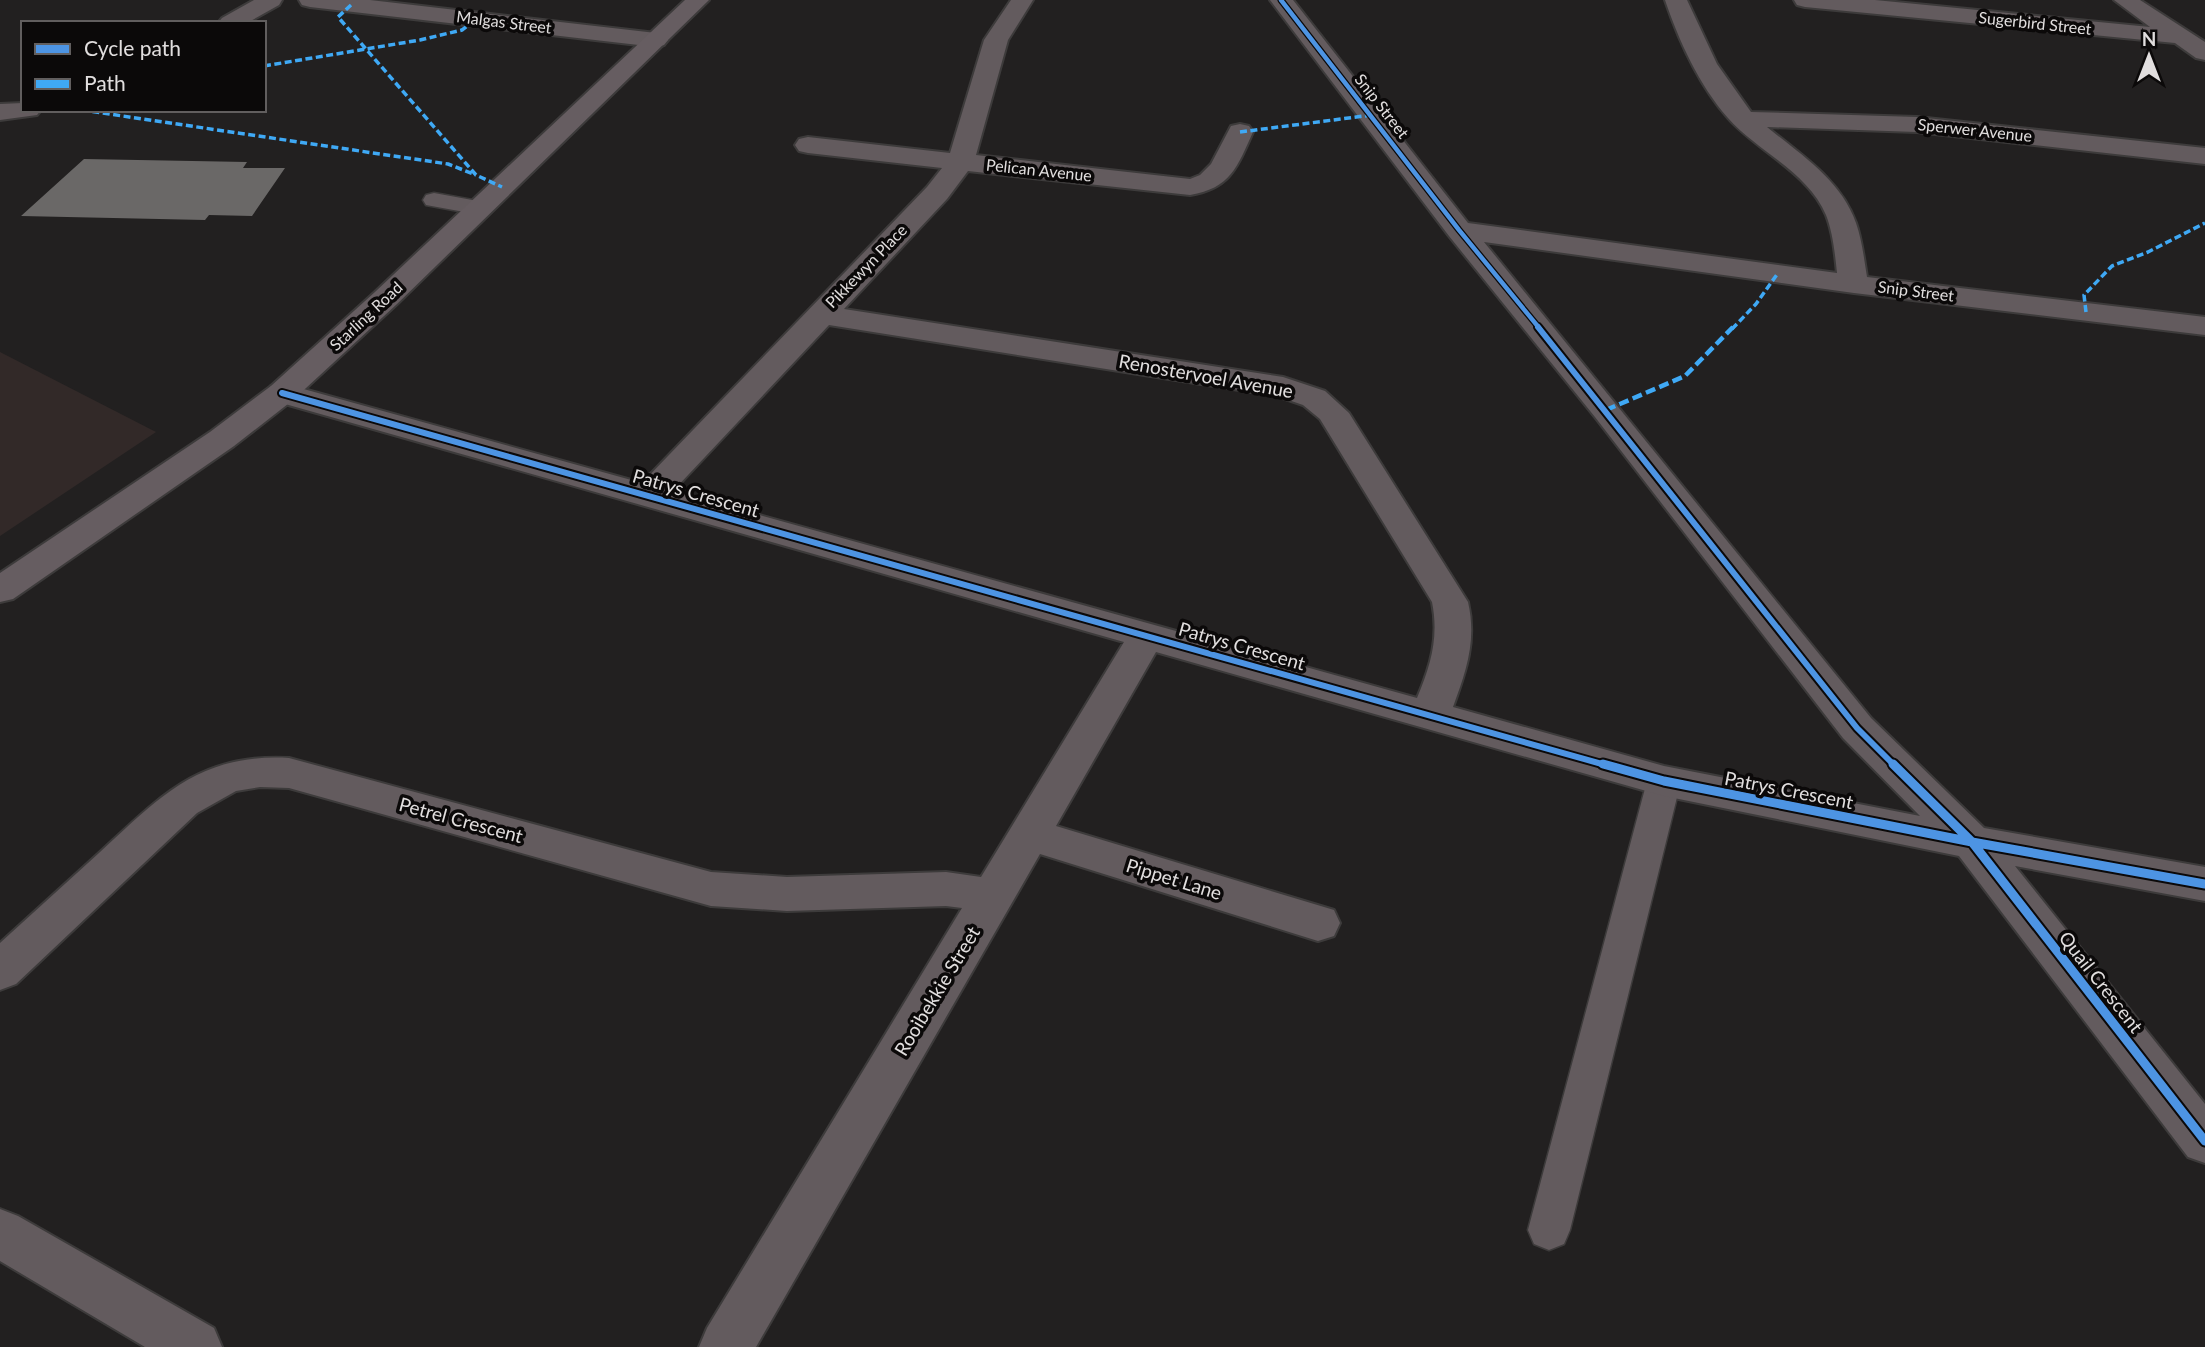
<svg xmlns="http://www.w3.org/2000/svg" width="2205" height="1347" font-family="Lato,sans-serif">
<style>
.built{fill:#322928}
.building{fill:#6a6867}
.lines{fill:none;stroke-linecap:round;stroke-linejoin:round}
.lane-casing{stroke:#3d3b3b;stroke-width:3}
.street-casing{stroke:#3d3b3b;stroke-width:4}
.secondary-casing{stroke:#3d3b3b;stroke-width:4}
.lane{fill:#635b5e;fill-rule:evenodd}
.street{fill:#635b5e;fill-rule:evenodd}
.secondary{fill:#665d61;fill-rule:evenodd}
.quiet-far1{stroke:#3fa9f5;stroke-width:3.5;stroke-dasharray:7 3.5;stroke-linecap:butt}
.quiet{stroke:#3fa9f5;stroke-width:4.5;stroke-dasharray:10 4.5;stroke-linecap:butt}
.cycleway-far2-casing{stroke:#0b0909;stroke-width:7}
.cycleway-far1-casing{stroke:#0b0909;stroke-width:10}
.cycleway-casing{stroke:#0b0909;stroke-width:13}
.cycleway-far2{stroke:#4d94e3;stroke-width:4.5}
.cycleway-far1{stroke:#4d94e3;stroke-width:6}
.cycleway{stroke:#4d94e3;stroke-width:9}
.labels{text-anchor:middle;stroke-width:7;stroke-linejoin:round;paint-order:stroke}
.far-street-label{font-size:16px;fill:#e1dede;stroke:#0b0909}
.street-label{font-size:19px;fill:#e1dede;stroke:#0b0909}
</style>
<rect width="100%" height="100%" fill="#222020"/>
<!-- built -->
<path class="built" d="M0,352L156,432L0,536Z"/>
<!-- building -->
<path class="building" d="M84,159L247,162L243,168H285L252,216L209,215L205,220L21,216Z"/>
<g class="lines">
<defs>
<path id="lane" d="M434,193L489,203L492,208L489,213L481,215L426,205L423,200L426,195Z
M1664,769L1676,772L1681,781L1570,1230L1564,1244L1549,1250L1534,1244L1528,1230L1647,781L1652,772Z"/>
<path id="street" d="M254,0H282L279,5L247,23H218L222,18Z
M299,0H370L656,33L664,35L668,40L664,45L656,47L310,7L302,5Z
M1011,0H1033L1008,40L976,155L1190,179L1200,175L1211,164L1231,126L1240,124L1249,126L1253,132C1237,167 1231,188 1190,195L968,171L947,199L844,309L1283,377L1325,391L1349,413L1468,602C1477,641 1466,671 1453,707L1664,766L1920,816L1843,738L1595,417L1449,236L1270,0H1293L1468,223L1837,273C1835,254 1833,233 1826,215C1808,172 1757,151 1728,118C1699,85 1679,41 1665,0H1687L1717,64L1751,112L1917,117L2205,148V164L1917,132L1767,127C1801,155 1841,180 1856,223C1862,240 1864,259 1867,277L2205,317V335L1854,293L1484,242L1871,718L1984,828L2205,867V901L2015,866L2205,1104V1163L2188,1157L1959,856L1664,796L1156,652L1056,826L1334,910L1340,923L1334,936L1318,941L1040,854L756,1347H699L707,1328L962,908L946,906L787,911L711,906L289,788L260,787L236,791L197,813L16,984L0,990V943C33,913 66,883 99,853C160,797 199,753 289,758L711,872L787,877L946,872L981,877L1124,642L271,400L266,393L271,386L282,383L642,483L927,187L942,168L808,153L799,151L795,145L799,139L808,137L950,153L984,40ZM829,325L1277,396L1303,405L1320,419L1432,602C1439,637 1431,665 1417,698L673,491Z
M1794,0H1875L2150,27L2114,0H2140L2205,42V60L2196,58L2175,43L1805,7L1797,5Z
M23,103V110H41L37,115L0,120V104Z
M0,1209L18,1216L214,1328L222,1347H145L0,1261Z"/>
<path id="secondary" d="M685,0H709L397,304L293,400L234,446L13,599L0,602V573L210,432L271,386L375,292Z"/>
</defs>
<!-- lane casing -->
<use href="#lane" class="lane-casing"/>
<!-- street casing -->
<use href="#street" class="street-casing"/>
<!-- secondary casing -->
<use href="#secondary" class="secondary-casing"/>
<!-- lane -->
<use href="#lane" class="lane"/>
<!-- street -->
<use href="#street" class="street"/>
<!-- secondary -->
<use href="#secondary" class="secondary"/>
<!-- quiet-far1 -->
<path class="quiet-far1" d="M351,5L338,17L476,175L502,187
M264,66L420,40L462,30L477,19
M82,110L448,164L476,175
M1240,132L1372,115
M2086,312L2084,295L2112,266L2148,252L2205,223
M1732,329L1756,304L1778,273"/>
<!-- quiet -->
<path class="quiet" d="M1606,410L1685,376L1733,327"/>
<defs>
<path id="cycleway-far2" d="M1281,0L1459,230L1540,329"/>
<path id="cycleway-far1" d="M1538,327L1857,728L1895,766
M282,393L1609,766"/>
<path id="cycleway" d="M1603,764L1664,781L1972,842L2205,884
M1893,764L1972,842L2205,1141"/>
</defs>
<!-- cycleway-far2 casing -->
<use href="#cycleway-far2" class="cycleway-far2-casing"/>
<!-- cycleway-far1 casing -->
<use href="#cycleway-far1" class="cycleway-far1-casing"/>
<!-- cycleway casing -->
<use href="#cycleway" class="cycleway-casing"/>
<!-- cycleway-far2 -->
<use href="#cycleway-far2" class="cycleway-far2"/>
<!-- cycleway-far1 -->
<use href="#cycleway-far1" class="cycleway-far1"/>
<!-- cycleway -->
<use href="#cycleway" class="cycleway"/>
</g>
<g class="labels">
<!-- far-street labels -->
<g class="far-street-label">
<text transform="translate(504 22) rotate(7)" y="6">Malgas Street</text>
<text transform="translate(2035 23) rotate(6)" y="6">Sugerbird Street</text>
<text transform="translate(1382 106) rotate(52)" y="6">Snip Street</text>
<text transform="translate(1975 130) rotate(6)" y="6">Sperwer Avenue</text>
<text transform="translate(1039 170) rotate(6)" y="6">Pelican Avenue</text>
<text transform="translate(866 266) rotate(-46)" y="6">Pikkewyn Place</text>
<text transform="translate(1916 291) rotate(7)" y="6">Snip Street</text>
<text transform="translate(366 316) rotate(-43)" y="6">Starling Road</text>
</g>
<!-- street labels -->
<g class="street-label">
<text transform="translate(1206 376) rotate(10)" y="7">Renostervoel Avenue</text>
<text transform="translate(696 493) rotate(16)" y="7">Patrys Crescent</text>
<text transform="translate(1242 646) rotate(16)" y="7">Patrys Crescent</text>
<text transform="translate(1789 790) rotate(11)" y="7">Patrys Crescent</text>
<text transform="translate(461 820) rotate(15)" y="7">Petrel Crescent</text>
<text transform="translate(1174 879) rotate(17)" y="7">Pippet Lane</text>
<text transform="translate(2101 982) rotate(52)" y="7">Quail Crescent</text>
<text transform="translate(937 991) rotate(-59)" y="7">Rooibekkie Street</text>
</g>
</g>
<!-- legend -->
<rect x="21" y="21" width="245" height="91" fill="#0b0909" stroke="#615e5e" stroke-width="2"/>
<rect x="35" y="44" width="35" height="10" fill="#4d94e3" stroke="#615e5e" stroke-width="2"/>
<text x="84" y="56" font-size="21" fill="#e1dede">Cycle path</text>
<rect x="35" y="79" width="35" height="10" fill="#3fa9f5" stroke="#615e5e" stroke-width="2"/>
<text x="84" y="91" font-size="21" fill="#e1dede">Path</text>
<!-- north arrow -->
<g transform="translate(2149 56)" stroke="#0b0909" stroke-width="5" paint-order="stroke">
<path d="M0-5L12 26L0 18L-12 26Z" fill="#e1dede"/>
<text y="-10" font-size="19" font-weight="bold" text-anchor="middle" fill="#e1dede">N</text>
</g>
</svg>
